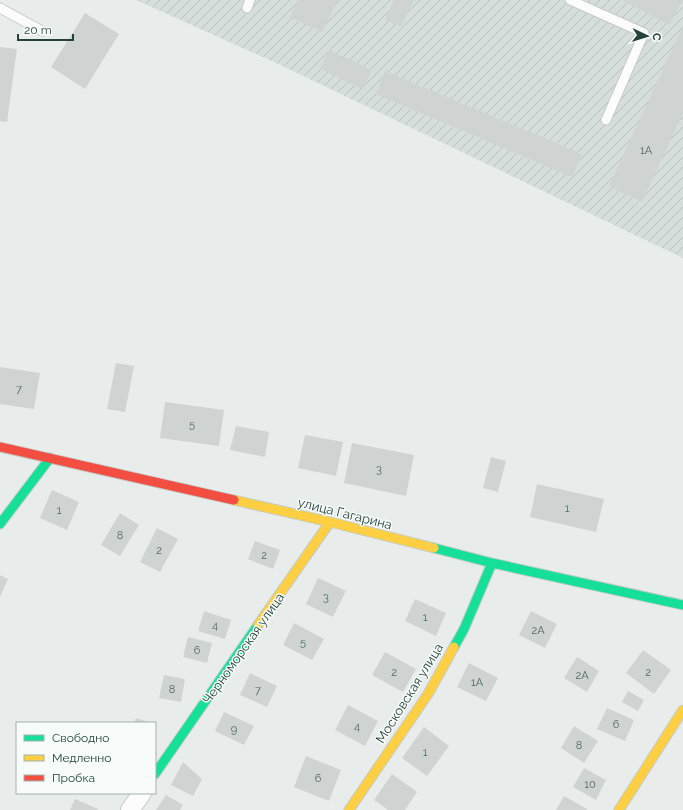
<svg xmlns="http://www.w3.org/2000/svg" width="683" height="810" font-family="Raleway,sans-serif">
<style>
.industrial{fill:url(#industrial-furrows)}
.building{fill:#cfd4d2}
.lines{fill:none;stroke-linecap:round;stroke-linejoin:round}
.lane-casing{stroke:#c5cac8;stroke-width:11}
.street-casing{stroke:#c5cac8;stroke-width:20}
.fast-casing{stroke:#c3cbc8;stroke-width:11}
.slow-casing{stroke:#c3cbc8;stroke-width:11}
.jam-casing{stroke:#c3cbc8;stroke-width:11}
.lane{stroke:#fcfcfc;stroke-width:9}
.street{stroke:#fcfcfc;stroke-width:18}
.fast{stroke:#16e098;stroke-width:9}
.slow{stroke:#ffcf43;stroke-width:9}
.jam{stroke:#f24e42;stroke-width:9}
.labels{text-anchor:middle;stroke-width:3;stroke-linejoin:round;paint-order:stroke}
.number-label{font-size:11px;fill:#506761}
.street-label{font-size:13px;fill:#24423a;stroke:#f7fbf9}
</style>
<defs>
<pattern id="industrial-furrows" width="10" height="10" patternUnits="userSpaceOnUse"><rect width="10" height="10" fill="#d6dedb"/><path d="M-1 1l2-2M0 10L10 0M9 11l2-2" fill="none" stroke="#b8c0bd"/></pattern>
</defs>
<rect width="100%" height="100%" fill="#e8edeb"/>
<!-- industrial -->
<path class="industrial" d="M136,0H683V258L274,62Z"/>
<!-- building -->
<path class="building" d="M298,0H338L322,32L290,17Z
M394,0H414L401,27L385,19Z
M622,0H683L669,25Z
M85,13L119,34L85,89L51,67Z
M683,26V113L642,202L609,186Z
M0,47L17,49L7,122L0,121Z
M329,50L372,70L363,89L320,69Z
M385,71L582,154L572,177L376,94Z
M116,363L134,366L125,412L107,409Z
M0,367L40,373L34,409L0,404Z
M165,402L224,410L219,446L160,438Z
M236,426L269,432L265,457L230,450Z
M305,435L343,442L336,476L298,468Z
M352,443L414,455L406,496L344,483Z
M491,457L506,461L498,492L483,488Z
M537,484L604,499L596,532L530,517Z
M52,490L79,502L67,530L40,518Z
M120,513L139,525L120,556L101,545Z
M157,528L178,539L160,572L140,562Z
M255,541L280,550L273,569L248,559Z
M0,575L8,579L0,597Z
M318,578L346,591L333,617L306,604Z
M415,599L446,613L436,636L405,621Z
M204,611L231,620L225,639L198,631Z
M531,611L557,624L545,648L519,635Z
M294,623L324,639L312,660L283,645Z
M188,637L212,643L207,663L183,657Z
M643,650L671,670L654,694L626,673Z
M385,652L416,669L403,692L372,675Z
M577,657L599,671L587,692L564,678Z
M469,663L498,678L486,701L457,687Z
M250,673L277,686L267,707L240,695Z
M164,675L185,679L181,702L159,698Z
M628,691L644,700L638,711L622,702Z
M348,705L378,721L365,746L335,730Z
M607,708L634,720L625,741L597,729Z
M224,712L254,726L244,745L215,731Z
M136,718L151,723H134Z
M574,726L598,741L584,763L561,748Z
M424,727L449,746L427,776L402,758Z
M306,756L341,770L329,801L294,787Z
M183,762L202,779L193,796L171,785Z
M584,768L606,780L596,800L573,787Z
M392,774L417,792L405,810H388L374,800Z
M166,795L183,805L180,810H156Z
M564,796L587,809V810H556Z
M75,799L98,809V810H70Z"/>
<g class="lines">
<defs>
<path id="lane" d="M570,0L644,33L606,120
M0,8L42,31
M247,8L250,0"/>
<path id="street" d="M130,810L142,793"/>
<path id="fast" d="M0,524L50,458
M434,548L492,563L683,605
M454,647L464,629L492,563
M155,774L258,625"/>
<path id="slow" d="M234,500L330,522L434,548
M258,625L330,522
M349,810L428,694L454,647
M619,810L683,710"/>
<path id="jam" d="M0,447L234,500"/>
</defs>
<!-- lane casing -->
<use href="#lane" class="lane-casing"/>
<!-- street casing -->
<use href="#street" class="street-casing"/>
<!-- fast casing -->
<use href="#fast" class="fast-casing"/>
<!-- slow casing -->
<use href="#slow" class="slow-casing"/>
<!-- jam casing -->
<use href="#jam" class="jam-casing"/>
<!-- lane -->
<use href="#lane" class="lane"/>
<!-- street -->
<use href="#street" class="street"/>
<!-- fast -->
<use href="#fast" class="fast"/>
<!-- slow -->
<use href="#slow" class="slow"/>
<!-- jam -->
<use href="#jam" class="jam"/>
</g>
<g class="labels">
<!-- number labels -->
<g class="number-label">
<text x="646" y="154">1А</text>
<text x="19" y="393">7</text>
<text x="192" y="428">5</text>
<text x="379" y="473">3</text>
<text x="567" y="512">1</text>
<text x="59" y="514">1</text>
<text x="120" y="539">8</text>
<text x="159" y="554">2</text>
<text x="264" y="559">2</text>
<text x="326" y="601">3</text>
<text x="425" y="621">1</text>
<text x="215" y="629">4</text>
<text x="538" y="634">2А</text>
<text x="303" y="646">5</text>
<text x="197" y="654">6</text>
<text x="394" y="676">2</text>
<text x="648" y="676">2</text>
<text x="582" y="679">2А</text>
<text x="477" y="686">1А</text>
<text x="172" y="693">8</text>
<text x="258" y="694">7</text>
<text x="616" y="728">6</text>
<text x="357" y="730">4</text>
<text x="234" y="733">9</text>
<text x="579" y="749">8</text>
<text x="425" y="756">1</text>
<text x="318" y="782">6</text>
<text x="590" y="788">10</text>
</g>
<!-- street labels -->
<g class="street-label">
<text transform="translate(345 513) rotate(14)" y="5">улица Гагарина</text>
<text transform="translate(243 648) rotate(-55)" y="5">Черноморская улица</text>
<text transform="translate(409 693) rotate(-58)" y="5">Московская улица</text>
</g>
</g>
<!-- legend -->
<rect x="16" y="722" width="140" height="72" fill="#f7fbf9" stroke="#a3b1ad"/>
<rect x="24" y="735" width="20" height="6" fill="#16e098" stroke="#a3b1ad"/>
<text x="52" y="742" font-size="12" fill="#24423a">Свободно</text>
<rect x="24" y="755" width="20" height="6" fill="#ffcf43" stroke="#a3b1ad"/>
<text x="52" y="762" font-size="12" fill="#24423a">Медленно</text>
<rect x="24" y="775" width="20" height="6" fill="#f24e42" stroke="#a3b1ad"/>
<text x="52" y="782" font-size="12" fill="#24423a">Пробка</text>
<!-- north arrow -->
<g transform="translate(647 36) rotate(94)" stroke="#f7fbf9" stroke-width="3" paint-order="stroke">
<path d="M0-3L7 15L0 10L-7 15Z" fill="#24423a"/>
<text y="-6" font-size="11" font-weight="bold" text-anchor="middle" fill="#24423a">С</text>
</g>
<!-- scale -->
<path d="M18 34v6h55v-6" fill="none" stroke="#24423a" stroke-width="2"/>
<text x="24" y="34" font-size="12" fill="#24423a" stroke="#f7fbf9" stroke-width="3" paint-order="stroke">20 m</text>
</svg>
